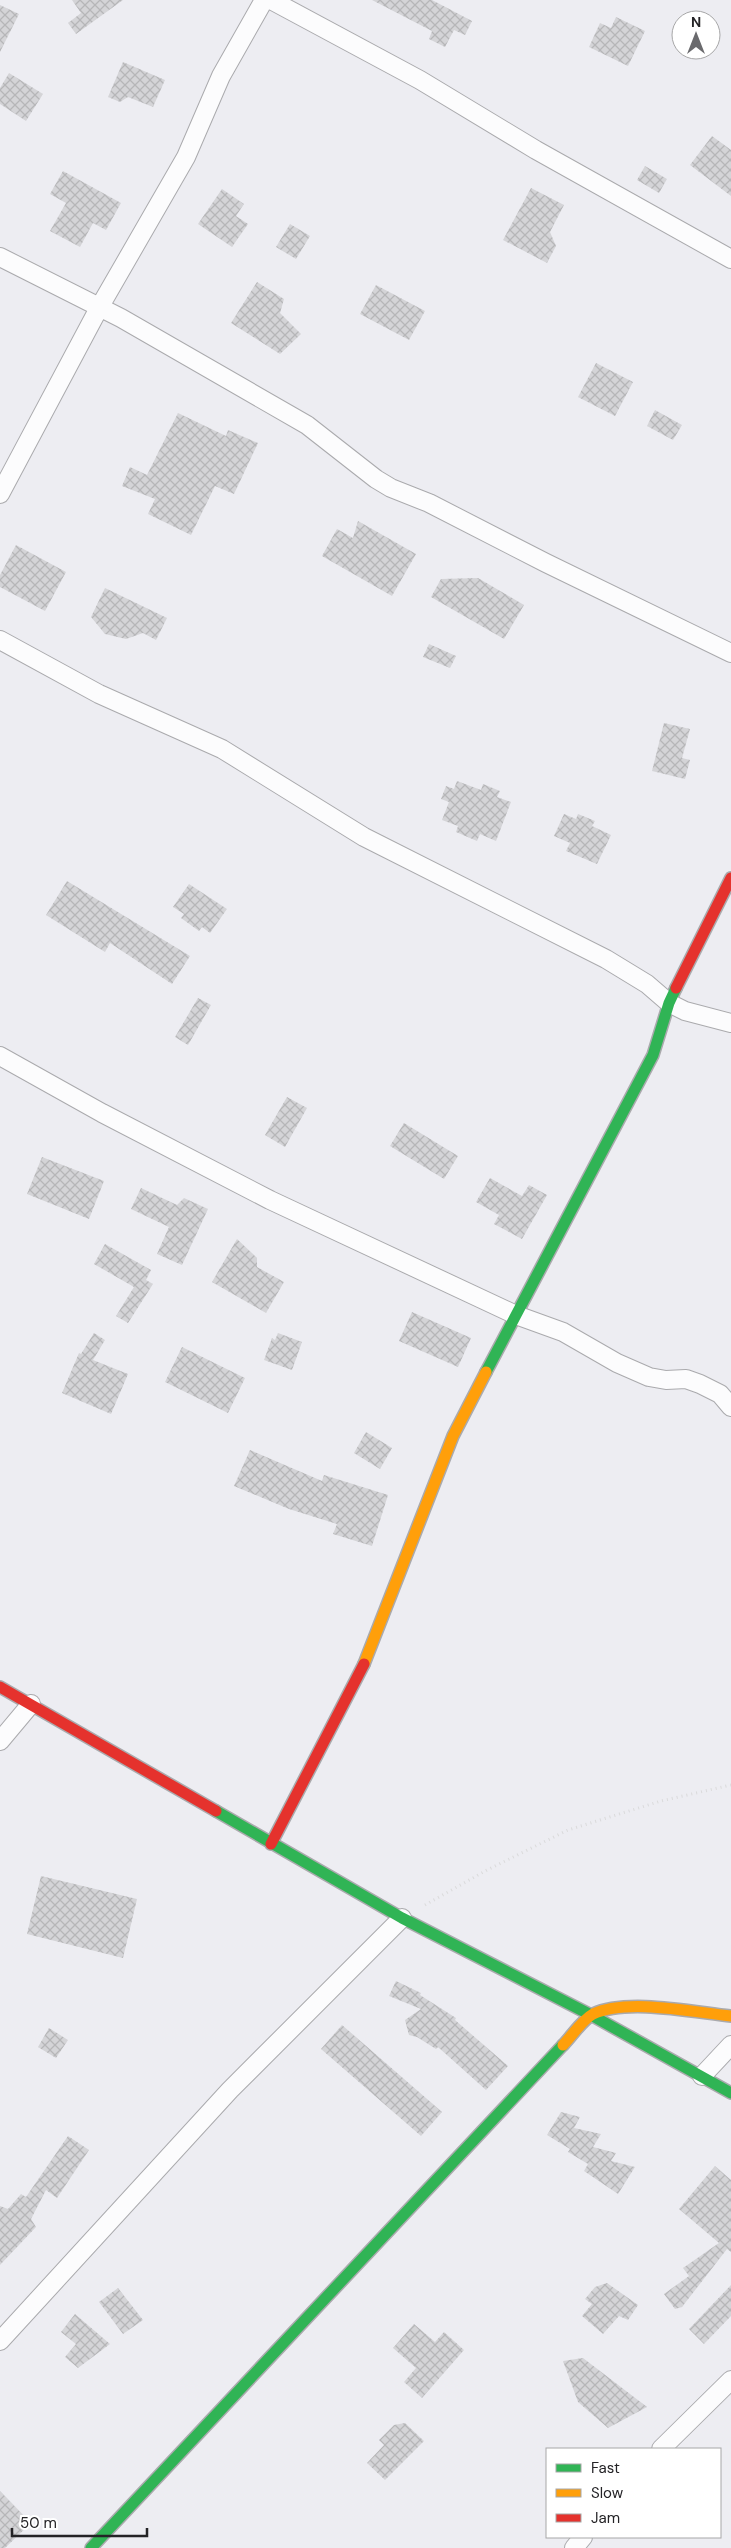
<svg xmlns="http://www.w3.org/2000/svg" width="731" height="2548" font-family="'DM Sans',sans-serif">
<style>
.building{fill:url(#building-cross-hatch)}
.lines{fill:none;stroke-linecap:round;stroke-linejoin:round}
.street-casing{stroke:#aaaaad;stroke-width:20}
.fast-casing{stroke:#aaaaad;stroke-width:14}
.slow-casing{stroke:#aaaaad;stroke-width:14}
.jam-casing{stroke:#aaaaad;stroke-width:14}
.path{stroke:#dadadb;stroke-width:3;stroke-dasharray:1 4;stroke-linecap:butt}
.street{stroke:#fcfcfd;stroke-width:18}
.fast{stroke:#30b455;stroke-width:11}
.slow{stroke:#ff9f0a;stroke-width:11}
.jam{stroke:#e5322d;stroke-width:11}
</style>
<defs>
<pattern id="building-cross-hatch" width="8" height="8" patternUnits="userSpaceOnUse" patternTransform="scale(1.25)"><rect width="8" height="8" fill="#d4d4d7"/><path d="M0 0l8 8M0 8l8-8" fill="none" stroke="#b6b6b8"/></pattern>
</defs>
<rect width="100%" height="100%" fill="#ededf2"/>
<!-- building -->
<path class="building" d="M72,0H123L76,34L68,23L81,13Z
M372,0H432L472,21L465,35L454,30L445,47L429,39L432,31Z
M0,5L19,14L0,52Z
M616,17L645,31L628,66L589,47L600,23L611,28Z
M123,62L165,80L153,107L128,97L120,102L108,97Z
M9,73L43,94L26,121L0,104V88Z
M712,136L731,150V196L690,165Z
M645,166L667,179L659,193L637,180Z
M63,171L121,203L106,230L93,223L80,247L50,231L66,203L50,194Z
M531,188L564,205L550,232L556,246L547,263L503,240Z
M222,189L244,204L236,216L248,224L232,247L198,224Z
M290,224L310,236L296,259L276,247Z
M257,282L284,299L280,313L301,334L280,354L231,323Z
M376,285L425,311L409,340L360,314Z
M596,363L633,382L615,416L578,397Z
M655,410L682,425L673,440L647,426Z
M178,413L226,436L228,430L258,443L234,494L215,486L191,535L148,514L155,499L122,486L130,467L147,475Z
M358,521L416,554L392,596L322,556L337,529L353,538Z
M16,545L66,572L45,611L0,587V575Z
M478,578L524,605L504,639L431,597L441,579Z
M105,588L167,618L156,640L143,633L126,639L105,634L91,617Z
M429,644L456,656L450,668L423,657Z
M664,723L690,729L682,758L690,760L685,779L652,771Z
M457,781L481,790L483,784L500,791L497,797L511,802L496,841L480,834L477,841L456,832L458,826L442,820L449,802L441,799L446,786L454,789Z
M564,814L576,819L578,814L595,821L592,826L611,835L597,864L566,851L570,843L554,836Z
M67,881L190,956L172,984L110,943L105,952L46,915Z
M189,884L227,909L210,933L202,927L199,931L181,918L184,914L173,907Z
M198,998L211,1005L188,1045L175,1037Z
M287,1097L307,1108L285,1147L265,1135Z
M404,1123L458,1156L444,1179L390,1146Z
M42,1157L104,1181L89,1219L27,1194Z
M490,1178L522,1196L529,1185L547,1195L522,1239L494,1224L499,1215L476,1202Z
M141,1188L177,1205L184,1198L208,1209L182,1265L157,1254L169,1227L131,1209Z
M237,1239L257,1258V1267L284,1282L266,1313L212,1282Z
M105,1244L151,1270L146,1280L153,1284L128,1323L116,1316L134,1287L94,1264Z
M412,1312L471,1338L458,1367L399,1341Z
M94,1333L105,1340L93,1360L128,1374L111,1414L62,1393L79,1353L81,1354Z
M278,1333L302,1342L292,1370L264,1360L272,1338L275,1340Z
M182,1347L245,1378L228,1413L165,1382Z
M366,1432L392,1448L380,1469L354,1453Z
M250,1450L322,1481L324,1475L388,1495L372,1546L333,1534L337,1524L289,1509L234,1486Z
M41,1876L137,1899L123,1958L27,1934Z
M396,1981L421,1993L420,1995L456,2018L455,2020L508,2066L486,2090L438,2047L436,2049L417,2037L409,2035L405,2020L421,2009L389,1996Z
M342,2025L442,2112L421,2136L321,2049Z
M49,2028L68,2040L56,2058L38,2047Z
M561,2112L580,2117L574,2128L601,2134L593,2147L616,2153L611,2161L635,2167L618,2194L584,2171L588,2164L568,2152L570,2149L547,2135Z
M68,2136L89,2150L57,2198L46,2190L31,2219L36,2227L0,2265V2206L8,2209L21,2194L26,2197Z
M715,2166L731,2180V2252L727,2249L682,2307L675,2309L664,2294L689,2276L683,2268L719,2243L679,2209Z
M607,2283L638,2305L628,2320L619,2316L603,2334L582,2316L592,2304L585,2299L595,2287Z
M731,2285V2316L704,2344L689,2329Z
M118,2288L143,2320L123,2334L99,2302Z
M75,2314L110,2344L78,2368L65,2357L76,2344L61,2332Z
M414,2324L435,2342L444,2332L464,2350L422,2398L404,2382L416,2368L393,2348Z
M583,2358L647,2407L608,2428L578,2402L570,2380L563,2361Z
M405,2423L424,2441L385,2480L367,2463L384,2445L379,2440L394,2425Z
M0,2491L31,2523L5,2548H0Z"/>
<g class="lines">
<defs>
<path id="street" d="M271,0L420,80L536,150L731,259
M0,257L121,318L307,425L376,479L391,488L429,503L546,563L731,653
M0,494L99,308L186,157L221,76L264,0
M0,640L99,694L222,749L364,837L606,959L647,984L669,1003L685,1011L731,1023
M0,1056L102,1113L270,1200L516,1315L563,1332L617,1363L649,1377L666,1380L686,1379L700,1384L720,1394L731,1407
M0,1741L31,1704
M702,2076L731,2045
M0,2341L230,2090L402,1918
M661,2449L731,2380
M574,2548L583,2537"/>
<path id="fast" d="M486,1372L653,1055L669,1003L676,988
M216,1811L402,1918L591,2015L731,2093
M91,2548L563,2045"/>
<path id="slow" d="M364,1664L453,1436L486,1372
M563,2045C572,2036 582,2020 593,2014C627,1998 693,2012 731,2016"/>
<path id="jam" d="M676,988L731,878
M0,1687L216,1811
M271,1844L364,1664"/>
</defs>
<!-- street casing -->
<use href="#street" class="street-casing"/>
<!-- fast casing -->
<use href="#fast" class="fast-casing"/>
<!-- slow casing -->
<use href="#slow" class="slow-casing"/>
<!-- jam casing -->
<use href="#jam" class="jam-casing"/>
<!-- path -->
<path class="path" d="M425,1905L487,1870L568,1830L661,1801L731,1785"/>
<!-- street -->
<use href="#street" class="street"/>
<!-- fast -->
<use href="#fast" class="fast"/>
<!-- slow -->
<use href="#slow" class="slow"/>
<!-- jam -->
<use href="#jam" class="jam"/>
</g>
<!-- legend -->
<rect x="546" y="2448" width="175" height="90" fill="#ffffff" stroke="#a7a7a8"/>
<rect x="556" y="2464" width="25" height="8" fill="#30b455" stroke="#a7a7a8"/>
<text x="591" y="2473" font-size="15" fill="#242326">Fast</text>
<rect x="556" y="2489" width="25" height="8" fill="#ff9f0a" stroke="#a7a7a8"/>
<text x="591" y="2498" font-size="15" fill="#242326">Slow</text>
<rect x="556" y="2514" width="25" height="8" fill="#e5322d" stroke="#a7a7a8"/>
<text x="591" y="2523" font-size="15" fill="#242326">Jam</text>
<!-- north arrow -->
<g transform="translate(696 35)"><circle r="24" fill="#ffffff" stroke="#a7a7a8"/>
<path d="M0-4L9 19L0 12L-9 19Z" fill="#6a6a6d"/>
<text y="-8" font-size="14" font-weight="bold" text-anchor="middle" fill="#242326">N</text>
</g>
<!-- scale -->
<path d="M12 2528v8h135v-8" fill="none" stroke="#242326" stroke-width="2.5"/>
<text x="20" y="2528" font-size="15" fill="#242326" stroke="#ffffff" stroke-width="4" paint-order="stroke">50 m</text>
</svg>
